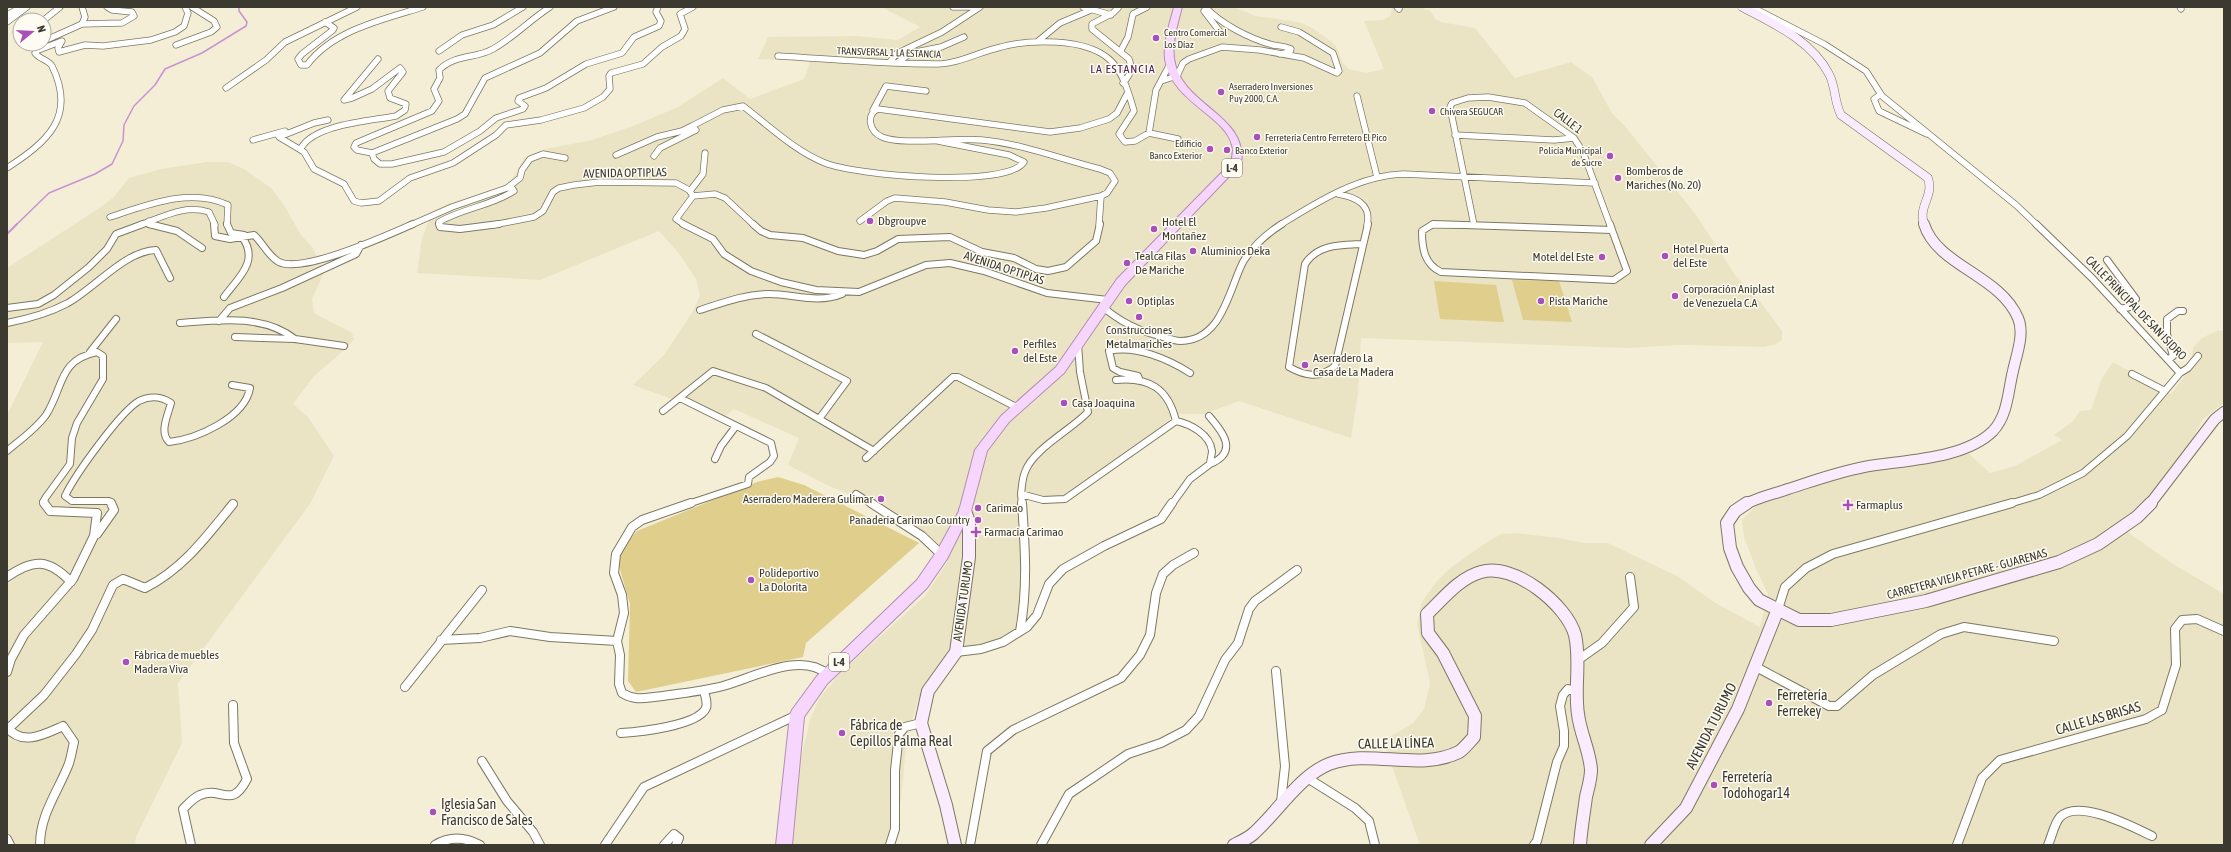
<svg xmlns="http://www.w3.org/2000/svg" width="2231" height="852" viewBox="0 0 2231 852" font-family="'Asap Condensed',sans-serif">
<rect width="100%" height="100%" fill="#f4eed6"/>
<!-- built -->
<path fill="#ebe4c4" d="M 881,7 L 1233,7 L 1256,16 L 1298,22 L 1311,27 L 1332,42 L 1337,48 L 1342,62 L 1349,69 L 1366,73 L 1384,69 L 1364,21 L 1383,20 L 1390,16 L 1392,7 L 1423,7 L 1425,10 L 1430,10 L 1435,19 L 1441,22 L 1475,28 L 1515,78 L 1571,62 L 1592,77 L 1612,113 L 1625,126 L 1697,216 L 1735,275 L 1759,300 L 1782,331 L 1782,340 L 1774,345 L 1764,347 L 1682,345 L 1627,348 L 1361,338 L 1358,393 L 1351,438 L 1239,401 L 1204,414 L 1172,414 L 1169,420 L 1140,444 L 1071,492 L 1053,499 L 1018,494 L 1018,520 L 1029,578 L 1029,591 L 1026,612 L 1021,624 L 1002,638 L 969,650 L 958,648 L 930,679 L 918,700 L 907,737 L 899,819 L 890,845 L 792,845 L 802,754 L 810,720 L 819,699 L 841,672 L 925,596 L 948,561 L 937,555 L 892,512 L 831,487 L 788,465 L 799,438 L 734,409 L 723,418 L 633,385 L 664,355 L 693,311 L 700,295 L 696,279 L 681,256 L 659,231 L 540,280 L 417,273 L 422,238 L 432,212 L 449,203 L 496,189 L 510,183 L 524,158 L 546,149 L 592,140 L 633,126 L 678,107 L 723,78 L 750,99 L 804,79 L 810,61 L 758,59 L 768,37 L 857,36 L 898,40 L 920,27 Z
M 207,162 L 228,162 L 244,169 L 271,188 L 284,205 L 301,235 L 313,248 L 321,265 L 323,275 L 312,299 L 314,313 L 352,333 L 354,339 L 347,348 L 314,376 L 293,404 L 308,417 L 334,456 L 310,504 L 178,683 L 182,743 L 136,837 L 135,845 L 7,845 L 7,415 L 43,342 L 7,343 L 7,268 L 101,207 L 114,197 L 129,178 L 161,169 Z
M 2224,330 L 2224,403 L 2203,419 L 2187,449 L 2160,489 L 2119,526 L 2173,564 L 2224,594 L 2224,845 L 1420,845 L 1383,741 L 1413,723 L 1424,709 L 1430,683 L 1417,624 L 1422,602 L 1436,582 L 1449,569 L 1484,544 L 1501,534 L 1516,533 L 1559,538 L 1584,543 L 1608,543 L 1679,577 L 1714,602 L 1760,627 L 1768,594 L 1756,569 L 1744,537 L 1742,520 L 1757,505 L 1836,479 L 1966,451 L 1990,473 L 2015,466 L 2062,440 L 2054,435 L 2073,421 L 2080,411 L 2091,410 L 2102,378 L 2113,362 L 2171,394 L 2190,369 L 2193,347 L 2202,338 L 2216,331 Z"/>
<!-- green -->
<path fill="#dfce8c" d="M 1512,280 L 1559,281 L 1572,322 L 1523,320 Z
M 1434,281 L 1496,285 L 1504,322 L 1440,319 Z
M 778,477 L 804,485 L 919,543 L 806,643 L 803,657 L 636,692 L 628,681 L 630,604 L 616,556 L 637,531 L 757,482 Z"/>
<g fill="none" stroke-linecap="round" stroke-linejoin="round">
<!-- stream-far1 -->
<path stroke="#c893d2" stroke-width="1.5" d="M 16,225 L 49,193 L 95,174 L 112,164 L 123,141 L 124,125 L 134,106 L 155,85 L 165,69 L 202,53 L 246,26 L 247,22 L 239,11 L 239,7"/>
<!-- stream -->
<path stroke="#c893d2" stroke-width="2" d="M 7,234 L 17,224"/>
<!-- street-far2 casing -->
<g stroke="#7e7863" stroke-width="7">
<path id="street-far2" d="M 550,7 C 530,20 514,37 493,49 C 475,59 455,54 439,70 L 440,78 L 434,89 L 439,101 L 432,111 L 356,143 L 354,147 L 357,150 L 372,153 L 457,119 L 465,114 L 485,78 L 540,53 L 577,21 L 614,7
M 953,7 L 971,7
M 1083,7 L 1111,15
M 1205,7 C 1221,24 1250,39 1273,45 C 1279,46 1285,46 1291,49 L 1290,52 L 1280,54
M 1397,7 L 1399,9
M 1752,7 L 1824,44 L 1866,71 L 1882,96 L 2016,205 L 2037,225
M 2180,7 L 2181,9
M 1118,8 L 1113,13 L 1092,24 L 1092,29 L 1129,59 C 1133,70 1130,75 1123,83
M 1204,11 L 1221,33
M 7,15 L 20,8
M 44,20 L 60,7
M 7,22 L 27,7
M 325,22 L 334,28 L 333,30 L 302,54 L 298,59 L 301,65 L 307,65 C 333,30 384,19 423,7
M 82,24 L 122,23 L 134,16 L 132,12 L 112,10 L 107,7
M 44,41 L 82,24 L 85,17 L 82,7
M 1037,42 L 1060,23 L 1091,10
M 176,45 L 211,32 L 217,27 L 214,21 L 192,7
M 36,51 L 62,41 L 58,48 L 59,52 L 85,45 L 103,46 L 151,40 L 175,32 L 184,26 L 188,13 L 185,7
M 439,51 L 462,35 L 493,25 L 523,7
M 1120,52 L 1128,37 L 1133,14 L 1147,7
M 778,56 C 830,59 884,64 936,64 C 958,64 979,52 1001,47 C 1030,39 1085,38 1109,59 C 1123,71 1129,94 1134,111 L 1119,134 L 1125,142 L 1135,141 L 1149,133 L 1156,90 L 1170,64
M 890,62 L 896,54 L 942,32 L 980,7
M 898,62 L 911,53 L 941,47 L 964,37
M 1161,81 L 1177,76 L 1183,63 L 1189,59 L 1222,47 L 1260,50 L 1304,58 L 1337,73 L 1339,71 L 1333,53 L 1299,32 L 1281,27
M 226,88 L 266,60 L 285,42 L 357,7
M 1881,94 L 1874,99 L 1879,111 L 1927,134
M 1357,96 L 1377,177
M 873,110 L 886,86 L 926,91
M 328,120 L 314,123 L 279,137 L 304,152 L 314,169 L 344,184 L 354,201 L 361,203 L 379,201 L 410,178 L 453,163 L 496,135 L 506,125 L 541,120 L 584,108 L 603,97 L 610,89 L 609,76 L 611,73 L 643,64 L 662,47 L 681,36 L 685,29 L 680,14 L 693,7
M 1149,133 L 1178,139
M 1455,135 L 1554,140 L 1574,138
M 253,140 L 285,131
M 301,148 C 315,124 370,121 396,116 L 405,110 L 406,104 L 390,98 L 388,91 L 403,72 L 400,68 L 372,89 L 352,98 L 344,100 L 378,59
M 372,153 L 374,159 L 380,164 L 392,164 L 444,152 L 480,131 L 496,118 L 523,109 L 525,106 L 518,101 L 519,98 L 546,88 L 586,64 L 622,53 L 634,37 L 659,26 L 661,21 L 656,12 L 658,7
M 616,155 L 657,137 L 682,131 L 692,126
M 654,156 L 660,148 L 696,130 L 692,126 L 723,110 L 743,106 C 769,126 795,151 825,163 C 854,175 1006,189 1024,162 L 1009,155 L 938,141
M 7,168 C 47,142 77,117 52,66 C 49,60 39,59 35,53 L 41,44
M 507,188 L 520,178 L 522,170 L 530,159 L 543,154 L 565,158
M 690,191 L 703,174 L 705,153
M 1338,194 C 1355,197 1372,204 1367,225
M 693,196 L 715,194 L 725,198 L 754,225
M 110,217 C 147,205 191,187 228,205 L 227,225
M 149,221 L 149,224 L 152,225
M 860,221 L 887,201 L 895,198 L 945,202 L 988,210 L 1016,212 L 1046,208 L 1101,196 L 1107,193 L 1115,181 L 1110,173 L 1100,169 C 1060,159 1023,144 982,140 C 955,137 903,146 882,137 C 870,132 865,115 878,109 L 1050,132 L 1080,128 L 1109,119 L 1117,113 L 1127,94
M 140,225 C 163,217 185,204 209,212 L 215,225
M 411,225 L 452,207 L 507,188 L 512,188 L 514,191 C 491,206 463,208 439,222 L 440,225
M 493,225 L 534,217 L 543,211 L 553,192 L 559,188 L 574,185 L 599,182 L 676,183 L 689,190 L 693,196 L 676,219 L 685,225
M 1099,225 L 1101,196
M 1280,225 C 1317,202 1360,175 1404,174 L 1595,183
M 1432,225 L 1459,225
M 1474,225 L 1450,107 L 1452,103 L 1468,98 L 1488,97 L 1525,103 L 1574,138 L 1583,152 L 1610,225"/>
</g>
<!-- street-far1 casing -->
<g stroke="#7e7863" stroke-width="8">
<path id="street-far1" d="M 149,224 L 177,231 L 202,248
M 214,224 L 215,236 L 230,239 L 254,235 C 263,243 268,256 279,262 C 303,274 388,235 413,224
M 227,224 L 231,233 L 244,235
M 439,224 L 440,227 L 460,229 L 499,224
M 683,224 L 713,239 L 724,254 L 751,271 L 781,282 L 816,290 L 859,292 L 926,265 L 950,263 L 984,271 L 1047,293 L 1108,300
M 753,224 L 761,231 L 770,235 L 803,238 L 838,251 L 864,255 L 877,251 L 898,239 L 950,237 L 982,252 L 1014,258 L 1036,269 L 1048,271 L 1066,267 L 1096,241 L 1100,224
M 1433,224 L 1612,230 L 1627,271 L 1614,280 L 1441,272 C 1424,264 1422,248 1422,231 Z
M 1610,224 L 1612,230
M 1362,244 C 1340,245 1318,244 1305,264 L 1289,367 C 1305,376 1320,379 1335,366 L 1368,224
M 2107,260 L 2136,299 L 2130,307 L 2120,309
M 224,297 C 238,278 260,261 242,237
M 1103,307 C 1119,321 1139,331 1160,336 C 1166,338 1174,341 1181,341 C 1222,340 1228,292 1243,262 C 1253,246 1266,234 1282,224
M 7,308 L 38,304 L 54,295 L 89,267 L 107,249 L 116,234 L 143,224
M 700,310 C 722,303 745,294 769,294 C 794,294 817,304 842,294
M 219,321 L 230,308 L 282,288 L 356,254 L 361,245
M 7,323 C 28,319 49,313 68,303 C 96,287 125,251 156,250 L 170,278
M 180,323 C 218,320 263,314 295,339
M 756,334 L 847,381 L 819,419
M 235,337 L 295,339 L 344,346
M 1078,344 L 1080,372 L 1088,412 C 1071,430 1033,449 1025,472 C 1022,479 1022,487 1021,494 L 1043,500 L 1065,499 L 1176,421 C 1190,424 1210,434 1212,451 C 1212,455 1210,460 1210,464 L 1190,479 L 1172,504
M 90,352 L 116,319
M 2169,359 L 2173,356 L 2167,334 L 2167,319 L 2178,311 L 2183,311
M 2180,373 L 2188,368 L 2198,356
M 2132,374 L 2165,391
M 1116,380 C 1149,377 1168,388 1176,421
M 1140,381 L 1138,376 L 1120,372 L 1113,368 L 1109,351 C 1136,345 1168,359 1190,373
M 680,398 L 771,443 L 774,456 L 770,462 L 749,477 L 748,484 L 688,504
M 663,411 L 713,371 L 766,388 L 874,451
M 1209,416 C 1223,432 1239,452 1210,464
M 7,451 C 20,440 36,429 46,415 C 64,387 58,360 97,352 L 103,356 L 103,379 L 77,423 L 72,438 L 70,464 L 46,497 L 43,502 L 45,504
M 866,458 L 953,377 L 958,377 L 1018,408
M 715,459 L 721,446 L 736,426
M 856,494 L 872,504
M 1021,494 L 1022,504
M 112,504 L 109,501 L 72,501 L 65,496 C 75,475 120,412 139,401 C 149,396 161,396 171,403 C 168,415 159,432 169,442 C 196,439 245,418 250,388 L 232,385
M 2009,504 L 2039,495 L 2083,473 L 2127,436 L 2180,373 L 2092,278 L 2036,224"/>
</g>
<!-- street casing -->
<g stroke="#7e7863" stroke-width="10">
<path id="street" d="M 691,503 L 642,520 L 632,527 L 616,554 L 614,573 L 622,595 L 624,613 L 617,641 L 620,655 L 619,684 L 622,693 C 637,702 647,697 663,696 C 683,693 704,691 723,686 C 752,678 801,651 827,674
M 871,503 L 922,536 L 942,555
M 97,534 L 114,510 L 111,503
M 7,577 C 34,558 49,559 71,582
M 1778,609 L 1785,587 L 1806,568 L 1833,554 L 2012,503
M 1020,631 C 1028,588 1025,547 1022,503
M 441,640 L 480,638 L 510,631 L 550,637 L 617,641
M 956,652 L 981,649 L 1003,642 L 1027,627 L 1037,615 L 1049,584 L 1063,569 L 1104,546 L 1161,519 L 1172,503
M 1578,660 L 1602,643 L 1634,607 L 1630,577
M 1756,667 L 1829,706 L 1837,706 L 1873,675 L 1941,634 L 1964,627 L 2054,641
M 1276,671 L 1285,766 L 1281,802
M 7,672 L 11,659 L 24,635 L 73,579 L 94,536 L 97,513 L 50,511 L 44,503
M 405,687 L 482,590
M 7,727 C 22,747 45,734 63,726 L 74,742 C 72,750 71,759 68,766 C 57,793 40,815 40,845
M 8,729 L 44,695 L 76,654 L 92,630 L 113,585 L 123,579 L 145,588 C 183,569 207,536 233,504
M 621,733 C 638,732 698,726 706,708 C 708,703 705,696 704,690
M 482,761 L 507,801 L 533,832 L 540,845
M 1309,779 L 1355,808 L 1369,821 L 1375,845
M 7,839 L 10,845
M 191,845 L 183,809 C 188,804 193,798 200,795 C 223,786 231,810 247,779 L 234,743 L 233,705
M 435,845 C 450,836 465,837 480,845
M 605,845 L 644,787 L 797,715
M 664,845 L 674,834 L 679,838 L 676,845
M 890,845 L 895,829 L 895,770 L 899,734 L 905,727 L 921,723
M 970,845 L 987,751 L 1013,730 L 1121,678 L 1140,655 L 1150,635 L 1156,593 L 1163,574 L 1173,565 L 1194,553
M 1041,845 L 1069,794 L 1128,754 L 1161,743 L 1186,730 L 1199,716 L 1225,660 L 1238,643 L 1249,609 L 1255,601 L 1297,570
M 1534,845 L 1537,841 L 1557,762 L 1564,746 L 1564,731 L 1560,706 L 1563,695 L 1568,689 L 1578,692
M 1957,845 L 1982,778 L 2000,760 L 2146,719 L 2162,710 L 2176,665 L 2175,629 L 2182,620 L 2197,619 L 2224,631
M 2048,845 C 2052,836 2054,824 2060,817 C 2078,798 2133,827 2152,836"/>
</g>
<!-- secondary-far2 casing -->
<g stroke="#7e7863" stroke-width="9">
<path id="secondary-far2" d="M 1742,7 C 1774,24 1811,40 1829,74 C 1836,87 1834,102 1841,115 L 1928,178 C 1934,198 1918,204 1924,225"/>
</g>
<!-- secondary-far1 casing -->
<g stroke="#7e7863" stroke-width="12">
<path id="secondary-far1" d="M 1746,504 C 1759,497 1774,494 1788,489 C 1813,481 1838,472 1864,467 C 1902,460 1964,460 1993,431 C 2008,415 2008,391 2013,371 C 2016,356 2025,334 2018,318 C 2000,275 1937,266 1924,224
M 2150,504 L 2215,419 L 2224,412"/>
</g>
<!-- secondary casing -->
<g stroke="#7e7863" stroke-width="14">
<path id="secondary" d="M 1747,503 L 1735,511 L 1727,523 L 1730,548 L 1737,567 L 1749,588 L 1759,600 L 1799,620 L 1831,620 L 1926,601 L 2059,562 L 2098,544 L 2137,517 L 2151,503
M 955,845 L 946,805 L 921,723 L 928,691 L 956,652 L 969,557 L 969,522 L 965,511
M 1234,845 C 1240,842 1247,839 1253,834 C 1276,814 1299,776 1329,764 C 1370,748 1418,772 1459,752 C 1465,748 1469,742 1474,737 L 1475,716 L 1443,653 L 1428,633 L 1427,614 C 1443,599 1459,578 1481,572 C 1514,562 1567,605 1575,635 C 1581,661 1574,688 1578,714 C 1580,733 1590,751 1591,770 C 1591,779 1588,788 1586,797 C 1584,813 1581,829 1580,845
M 1651,845 L 1686,808 L 1738,709 L 1778,609"/>
</g>
<!-- primary casing -->
<g stroke="#b18eb3" stroke-width="2">
<path id="primary" d="M 1174,7 L 1182,7 C 1178,23 1172,41 1174,58 C 1180,106 1249,114 1241,164 L 1125,285 L 1064,373 L 1009,422 L 987,451 L 971,511 L 947,559 L 927,588 L 827,684 L 804,717 L 792,845 L 776,845 L 790,715 L 792,710 L 817,676 L 917,580 L 937,551 L 959,511 L 975,450 L 1001,416 L 1056,367 L 1117,279 L 1231,163 C 1232,157 1234,151 1232,145 C 1225,115 1171,102 1165,59 C 1163,42 1170,23 1174,7 Z"/>
</g>
<!-- street-far2 -->
<use href="#street-far2" stroke="#fff" stroke-width="5.5"/>
<!-- street-far1 -->
<use href="#street-far1" stroke="#fff" stroke-width="6"/>
<!-- street -->
<use href="#street" stroke="#fff" stroke-width="8"/>
<!-- secondary-far2 -->
<use href="#secondary-far2" stroke="#faebfe" stroke-width="8"/>
<!-- secondary-far1 -->
<use href="#secondary-far1" stroke="#faebfe" stroke-width="10"/>
<!-- secondary -->
<use href="#secondary" stroke="#faebfe" stroke-width="12"/>
<!-- primary -->
<use href="#primary" fill="#f6d6fc" fill-rule="evenodd"/>
</g>
<!-- markers -->
<g fill="#a94fba" stroke="#fefbf2" stroke-width="1.5">
<circle cx="1156" cy="38" r="4"/>
<circle cx="1221" cy="92" r="4"/>
<circle cx="1432" cy="111" r="4"/>
<circle cx="1257" cy="137" r="4"/>
<circle cx="1210" cy="149" r="4"/>
<circle cx="1227" cy="150" r="4"/>
<circle cx="1610" cy="156" r="4"/>
<circle cx="1618" cy="178" r="4"/>
<circle cx="870" cy="221" r="4"/>
<circle cx="1154" cy="229" r="4"/>
<circle cx="1193" cy="251" r="4"/>
<circle cx="1665" cy="256" r="4"/>
<circle cx="1602" cy="257" r="4"/>
<circle cx="1127" cy="263" r="4"/>
<circle cx="1675" cy="296" r="4"/>
<circle cx="1129" cy="301" r="4"/>
<circle cx="1541" cy="301" r="4"/>
<circle cx="1139" cy="317" r="4"/>
<circle cx="1015" cy="351" r="4"/>
<circle cx="1305" cy="365" r="4"/>
<circle cx="1064" cy="403" r="4"/>
<circle cx="881" cy="499" r="4"/>
<path d="M1846 499h4v4h4v4h-4v4h-4v-4h-4v-4h4z"/>
<circle cx="978" cy="508" r="4"/>
<circle cx="978" cy="520" r="4"/>
<path d="M974 526h4v4h4v4h-4v4h-4v-4h-4v-4h4z"/>
<circle cx="751" cy="580" r="4"/>
<circle cx="126" cy="662" r="4"/>
<circle cx="1769" cy="703" r="4"/>
<circle cx="842" cy="733" r="4"/>
<circle cx="1714" cy="785" r="4"/>
<circle cx="433" cy="812" r="4"/>
</g>
<g text-anchor="middle" stroke-width="3" stroke-linejoin="round" paint-order="stroke">
<!-- far-poi labels -->
<g font-size="10" fill="#3c3930" stroke="#fefbf2" text-anchor="start">
<text x="1164" y="36">Centro Comercial<tspan x="1164" dy="12">Los Díaz</tspan></text>
<text x="1229" y="90">Aserradero Inversiones<tspan x="1229" dy="12">Puy 2000, C.A.</tspan></text>
<text x="1440" y="115">Chivera SEGUCAR</text>
<text x="1265" y="141">Ferretería Centro Ferretero El Pico</text>
<text x="1202" y="147" text-anchor="end">Edificio<tspan x="1202" dy="12">Banco Exterior</tspan></text>
<text x="1235" y="154">Banco Exterior</text>
<text x="1602" y="154" text-anchor="end">Policía Municipal<tspan x="1602" dy="12">de Sucre</tspan></text>
</g>
<!-- far-street labels -->
<g font-size="10" fill="#3c3930" stroke="#fefbf2">
<text transform="translate(889 52) rotate(2)" y="4">TRANSVERSAL 1 LA ESTANCIA</text>
</g>
<!-- shield labels -->
<g fill="#fefbf2" stroke="#76736a" stroke-width="1">
<rect x="1222" y="159" width="20" height="18" rx="3"/>
<rect x="829" y="653" width="20" height="18" rx="3"/>
</g>
<g font-size="11" font-weight="bold" fill="#3c3930">
<text x="1232" y="172">L-4</text>
<text x="839" y="666">L-4</text>
</g>
<!-- far-quarter labels -->
<g font-size="12" letter-spacing="1" fill="#4d2155" stroke="#fefbf2">
<text x="1123" y="73">LA ESTANCIA</text>
</g>
<!-- street labels -->
<g font-size="12" fill="#3c3930" stroke="#fefbf2">
<text transform="translate(1568 121) rotate(37)" y="4">CALLE 1</text>
<text transform="translate(625 173) rotate(-1)" y="4">AVENIDA OPTIPLAS</text>
<text transform="translate(1004 268) rotate(18)" y="4">AVENIDA OPTIPLAS</text>
<text transform="translate(2136 308) rotate(46)" y="4">CALLE PRINCIPAL DE SAN ISIDRO</text>
<text transform="translate(1967 574) rotate(-15)" y="4">CARRETERA VIEJA PETARE - GUARENAS</text>
<text transform="translate(963 601) rotate(-82)" y="4">AVENIDA TURUMO</text>
</g>
<!-- poi labels -->
<g font-size="12" fill="#3c3930" stroke="#fefbf2" text-anchor="start">
<text x="1626" y="175">Bomberos de<tspan x="1626" dy="14">Mariches (No. 20)</tspan></text>
<text x="878" y="225">Dbgroupve</text>
<text x="1162" y="226">Hotel El<tspan x="1162" dy="14">Montañez</tspan></text>
<text x="1673" y="253">Hotel Puerta<tspan x="1673" dy="14">del Este</tspan></text>
<text x="1201" y="255">Aluminios Deka</text>
<text x="1135" y="260">Tealca Filas<tspan x="1135" dy="14">De Mariche</tspan></text>
<text x="1594" y="261" text-anchor="end">Motel del Este</text>
<text x="1683" y="293">Corporación Aniplast<tspan x="1683" dy="14">de Venezuela C.A</tspan></text>
<text x="1137" y="305">Optiplas</text>
<text x="1549" y="305">Pista Mariche</text>
<text x="1139" y="334" text-anchor="middle">Construcciones<tspan x="1139" dy="14">Metalmariches</tspan></text>
<text x="1023" y="348">Perfiles<tspan x="1023" dy="14">del Este</tspan></text>
<text x="1313" y="362">Aserradero La<tspan x="1313" dy="14">Casa de La Madera</tspan></text>
<text x="1072" y="407">Casa Joaquina</text>
<text x="873" y="503" text-anchor="end">Aserradero Maderera Gulimar</text>
<text x="1856" y="509">Farmaplus</text>
<text x="986" y="512">Carimao</text>
<text x="970" y="524" text-anchor="end">Panaderia Carimao Country</text>
<text x="984" y="536">Farmacia Carimao</text>
<text x="759" y="577">Polideportivo<tspan x="759" dy="14">La Dolorita</tspan></text>
<text x="134" y="659">Fábrica de muebles<tspan x="134" dy="14">Madera Viva</tspan></text>
</g>
<!-- near-poi labels -->
<g font-size="14" fill="#3c3930" stroke="#fefbf2" text-anchor="start">
<text x="1777" y="700">Ferretería<tspan x="1777" dy="16">Ferrekey</tspan></text>
<text x="850" y="730">Fábrica de<tspan x="850" dy="16">Cepillos Palma Real</tspan></text>
<text x="1722" y="782">Ferretería<tspan x="1722" dy="16">Todohogar14</tspan></text>
<text x="441" y="809">Iglesia San<tspan x="441" dy="16">Francisco de Sales</tspan></text>
</g>
<!-- near-street labels -->
<g font-size="14" fill="#3c3930" stroke="#fefbf2">
<text transform="translate(2098 718) rotate(-16)" y="5">CALLE LAS BRISAS</text>
<text transform="translate(1711 726) rotate(-63)" y="5">AVENIDA TURUMO</text>
<text transform="translate(1396 743) rotate(-1)" y="5">CALLE LA LÍNEA</text>
</g>
</g>
<!-- border -->
<rect width="2231" height="852" fill="none" stroke="#3c3930" stroke-width="16"/>
<!-- north arrow -->
<g transform="translate(32 32) rotate(72)"><circle r="19" fill="#fefbf2" stroke="#b0ada4"/>
<path d="M0-3L7 15L0 10L-7 15Z" fill="#a94fba"/>
<text y="-6" font-size="11" font-weight="bold" text-anchor="middle" fill="#3c3930">N</text>
</g>
</svg>
